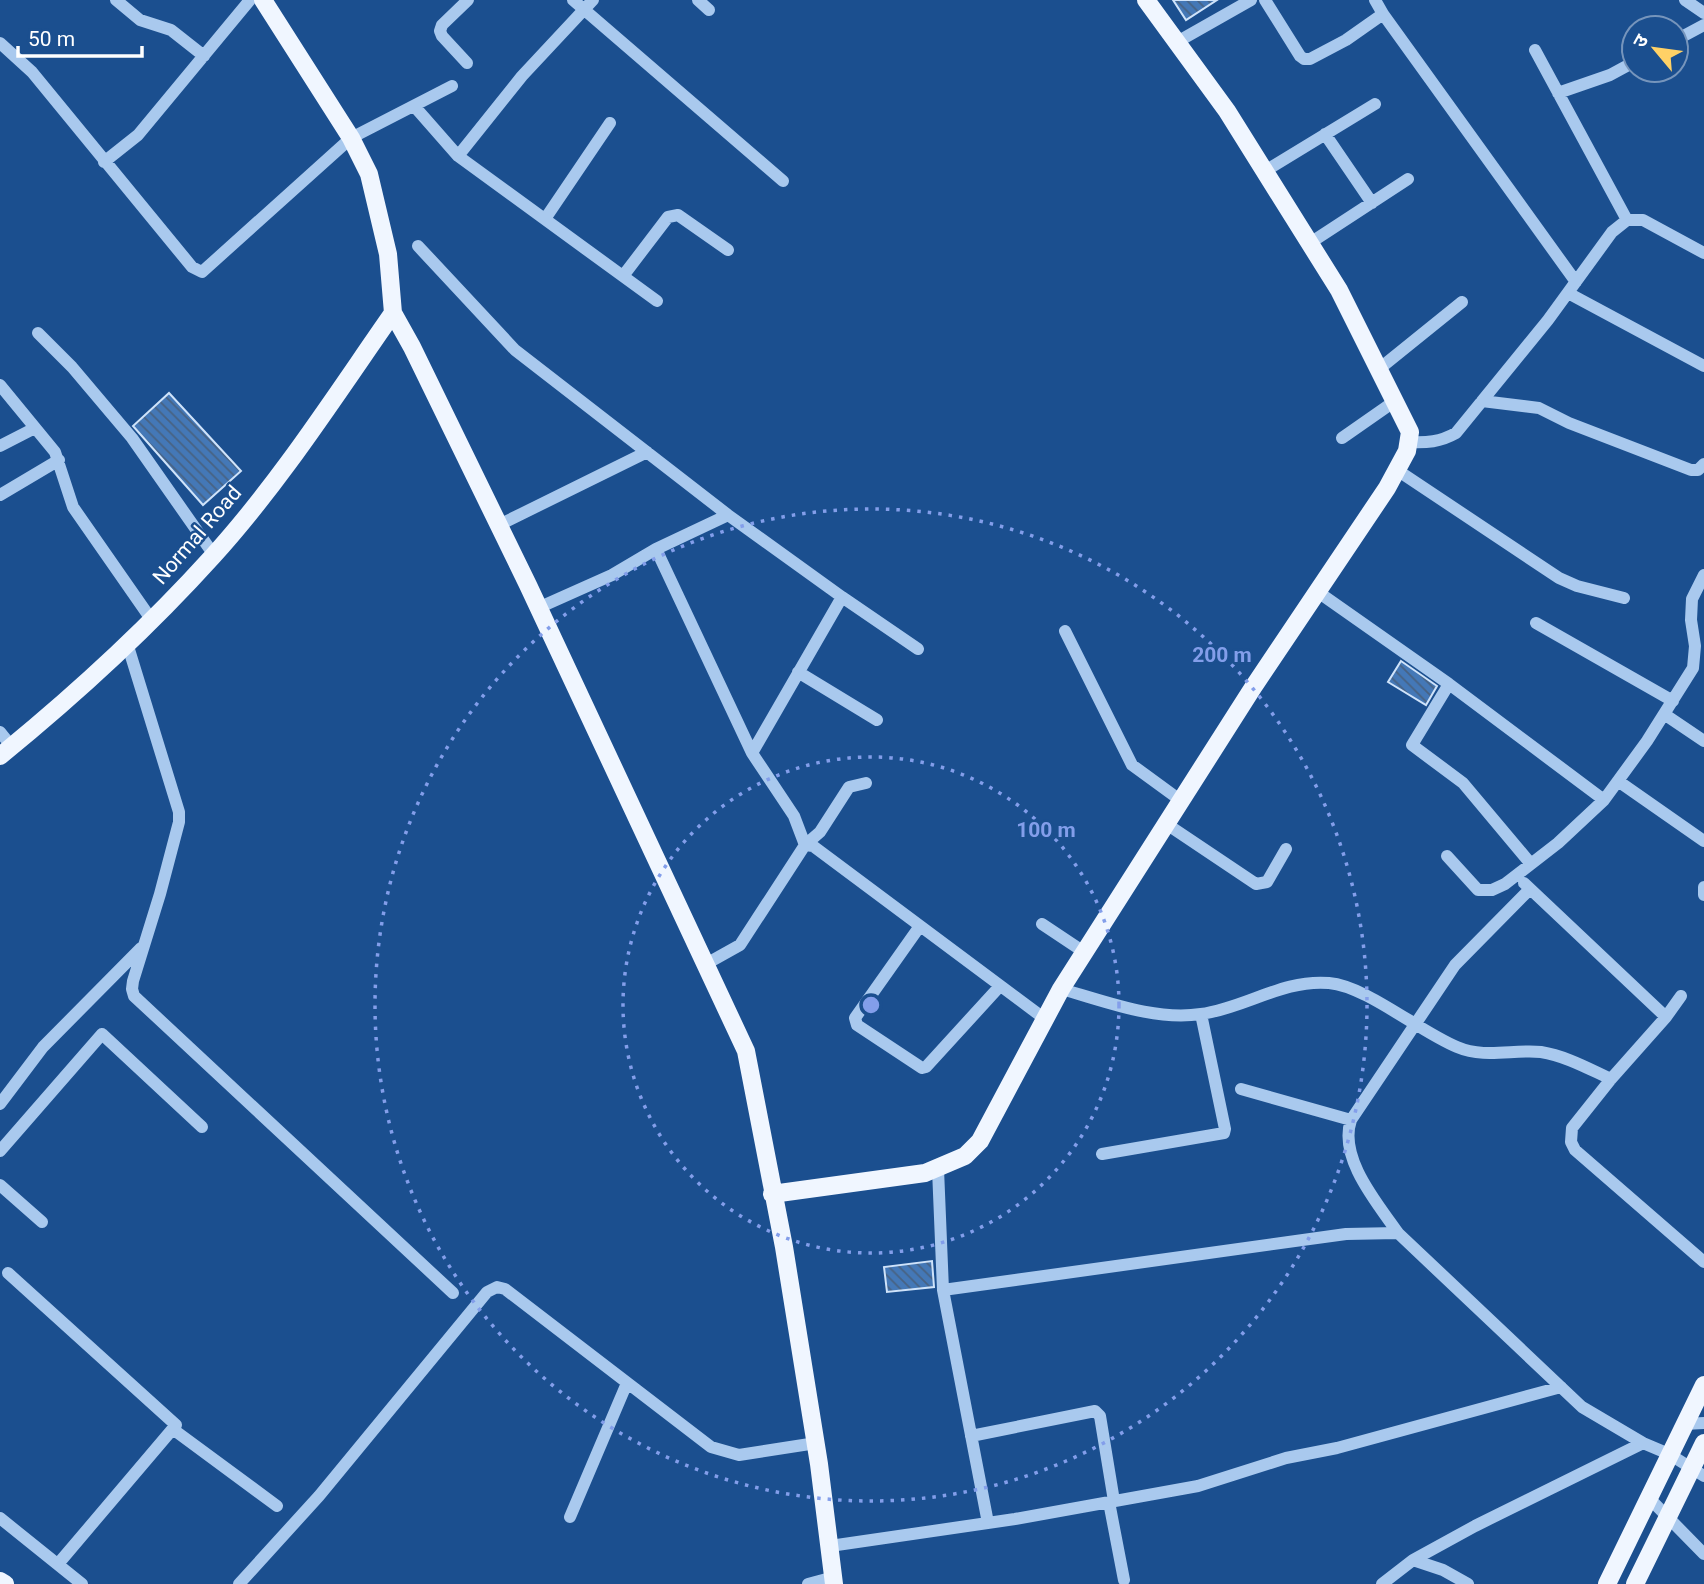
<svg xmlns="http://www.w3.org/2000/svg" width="1704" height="1584" viewBox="0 0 1704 1584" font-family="Roboto,'Noto Sans Devanagari',sans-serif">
<defs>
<pattern id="building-back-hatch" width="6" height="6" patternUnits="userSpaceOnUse" patternTransform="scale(1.75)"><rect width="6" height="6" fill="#4478b7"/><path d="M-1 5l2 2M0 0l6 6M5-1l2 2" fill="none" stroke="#486282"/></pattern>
</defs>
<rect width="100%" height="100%" fill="#1b4f8f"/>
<!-- building -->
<path fill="url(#building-back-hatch)" stroke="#cfe3fa" stroke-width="2" d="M 1173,0 L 1217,0 L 1186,20 Z
M 169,393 L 241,471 L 203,505 L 133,426 Z
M 1401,661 L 1437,686 L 1426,705 L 1388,682 Z
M 932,1261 L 934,1287 L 887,1292 L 884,1267 Z"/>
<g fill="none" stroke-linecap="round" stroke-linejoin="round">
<!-- minor -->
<path stroke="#a9c9ee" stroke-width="12" d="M 116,0 L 140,20 L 171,30 L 204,56
M 573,0 L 783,181
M 698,0 L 709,10
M 1265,0 L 1300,56 L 1304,59 L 1310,59 L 1346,40 L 1383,14 L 1576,282
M 1375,0 L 1383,14
M 1685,0 L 1704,13
M 1676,40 L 1704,25
M 1177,42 L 1251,0
M 0,43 L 32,72 L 192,267 L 202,272 L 351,138 L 452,86
M 1535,50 L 1627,220
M 467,63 L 442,36 L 440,31 L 442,25 L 468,0
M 1558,93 L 1610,75 L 1634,62
M 415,107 L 458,156 L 657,301
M 1325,134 L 1372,203
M 458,156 L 522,76 L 593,0
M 104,162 L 138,135 L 250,0
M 1265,171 L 1375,104
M 545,219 L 610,123
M 1310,243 L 1408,179
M 418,246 L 515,350 L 728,515 L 842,597 L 752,753 L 794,816 L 805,845 L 740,945 L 706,964
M 623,276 L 668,217 L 678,215 L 728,250
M 1568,293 L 1704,366
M 38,333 L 72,367 L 132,438 L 214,555
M 1379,369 L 1462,302
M 0,385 L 55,452 L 73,507 L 151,619
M 1482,401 L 1539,408 L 1569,423 L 1691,470 L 1698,470 L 1704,464
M 1342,438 L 1395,401
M 1408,442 C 1427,443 1440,442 1456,433 L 1548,320 L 1612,232 L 1627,220 L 1643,220 L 1704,253
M 0,446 L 35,428
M 1397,470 L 1559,578 L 1577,586 L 1624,598
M 0,495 L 59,460
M 499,525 L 647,452
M 656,549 L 752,753
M 1318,592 L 1449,684 L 1604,800
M 842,597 L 918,649
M 538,608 L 612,575 L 656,549 L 728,515
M 1536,623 L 1673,701
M 1065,631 L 1132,765 L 1180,800
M 127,643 L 179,812 L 179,822 L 160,894 L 133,981 L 132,989 L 134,996 L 453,1293
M 798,672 L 877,720
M 1449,684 L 1412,745 L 1463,783 L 1531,864
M 1664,714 L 1704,741
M 0,732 L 12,747
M 1618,781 L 1704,841
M 866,783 L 849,787 L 820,832 L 805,845 L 813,846 L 1045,1019
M 1165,823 L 1256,884 L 1267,882 L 1286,849
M 1447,856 L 1478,890 L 1492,890 L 1505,884 L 1558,843 L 1604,800 L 1647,741 L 1693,668 L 1695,646 L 1691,620 L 1692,599 L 1704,575
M 1524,883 L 1666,1017
M 1704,887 L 1704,895
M 1042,924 L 1084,952
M 920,926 L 855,1018 L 857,1025 L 922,1068 L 926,1067 L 1000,986
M 1061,989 C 1105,1001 1154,1021 1201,1014 C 1245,1008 1283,979 1329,983 C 1366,986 1420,1032 1457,1047 C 1485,1059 1513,1049 1541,1052 C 1566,1056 1589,1069 1611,1079
M 1681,996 L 1666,1017 L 1611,1079 L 1572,1128 L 1571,1142 L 1575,1150 L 1704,1262
M 1241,1089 L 1351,1120
M 0,1104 L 43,1047 L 141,948
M 0,1151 L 102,1034 L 202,1127
M 1102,1154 L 1224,1133 L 1225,1129 L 1201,1014
M 938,1169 L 943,1290 L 988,1523
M 0,1185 L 42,1222
M 1398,1233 C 1378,1204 1338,1158 1351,1120 L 1455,965 L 1530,889
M 8,1273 L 176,1425 L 58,1564
M 943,1290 L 1346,1234 L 1398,1233 L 1582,1407 L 1643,1443 L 1669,1454 L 1704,1476
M 1684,1424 L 1704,1423
M 174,1430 L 277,1506
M 971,1436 L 1095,1411 L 1100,1416 L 1114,1501
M 1649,1498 L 1704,1554
M 1109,1502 L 1124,1580
M 570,1517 L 627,1383
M 0,1518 L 82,1584
M 830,1546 L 1015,1519 L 1198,1486 L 1286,1458 L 1337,1448 L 1561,1387
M 1413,1560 L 1443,1570 L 1468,1584
M 239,1584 L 319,1496 L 487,1292 L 497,1287 L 505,1289 L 711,1447 L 739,1455 L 816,1443
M 808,1584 L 834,1577
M 1382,1584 L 1413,1560 L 1475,1526 L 1643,1443"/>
<!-- major -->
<path stroke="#f0f6ff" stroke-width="18" d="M 263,0 L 351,138 L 369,174 L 388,254 L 393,313 L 412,347 L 528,585 L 746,1051 L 784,1247 L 819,1464 L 834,1584
M 0,756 C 75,695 147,629 213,556 C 280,482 335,396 393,313
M 772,1194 L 925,1173 L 965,1156 L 980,1141 L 1061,989 L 1254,686 L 1387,488 L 1407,451 L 1410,432 L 1339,290 L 1227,111 L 1146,0
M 0,1581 L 5,1584
M 1607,1584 L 1704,1385
M 1635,1584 L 1704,1443"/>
</g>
<!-- distance rings -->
<g fill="none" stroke="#839eea" stroke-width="3.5" stroke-dasharray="3.5 7">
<circle cx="871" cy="1005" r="248"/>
<circle cx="871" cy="1005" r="496"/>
</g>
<g text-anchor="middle" stroke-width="5" stroke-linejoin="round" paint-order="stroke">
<!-- street labels -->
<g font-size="21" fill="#fff" stroke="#1b4f8f">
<text transform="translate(197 535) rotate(-49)" y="7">Normal Road</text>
</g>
</g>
<circle cx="871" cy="1005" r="10" fill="#839eea" stroke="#1b4f8f" stroke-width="3.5"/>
<g font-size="21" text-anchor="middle" font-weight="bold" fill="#839eea" stroke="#1b4f8f" stroke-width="5" stroke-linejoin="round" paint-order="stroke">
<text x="1222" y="662">200 m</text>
<text x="1046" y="837">100 m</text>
</g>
<!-- north arrow -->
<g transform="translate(1655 49) rotate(299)"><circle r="33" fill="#1b4f8f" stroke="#7695bc" stroke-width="2"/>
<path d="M0-5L12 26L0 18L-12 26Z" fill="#ffd166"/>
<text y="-10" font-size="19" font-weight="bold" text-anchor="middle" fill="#ffffff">उ</text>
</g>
<!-- scale -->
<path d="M18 46v10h124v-10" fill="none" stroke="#ffffff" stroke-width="3.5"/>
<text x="28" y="46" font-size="21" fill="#ffffff" stroke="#1b4f8f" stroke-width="5" paint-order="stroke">50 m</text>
</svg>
